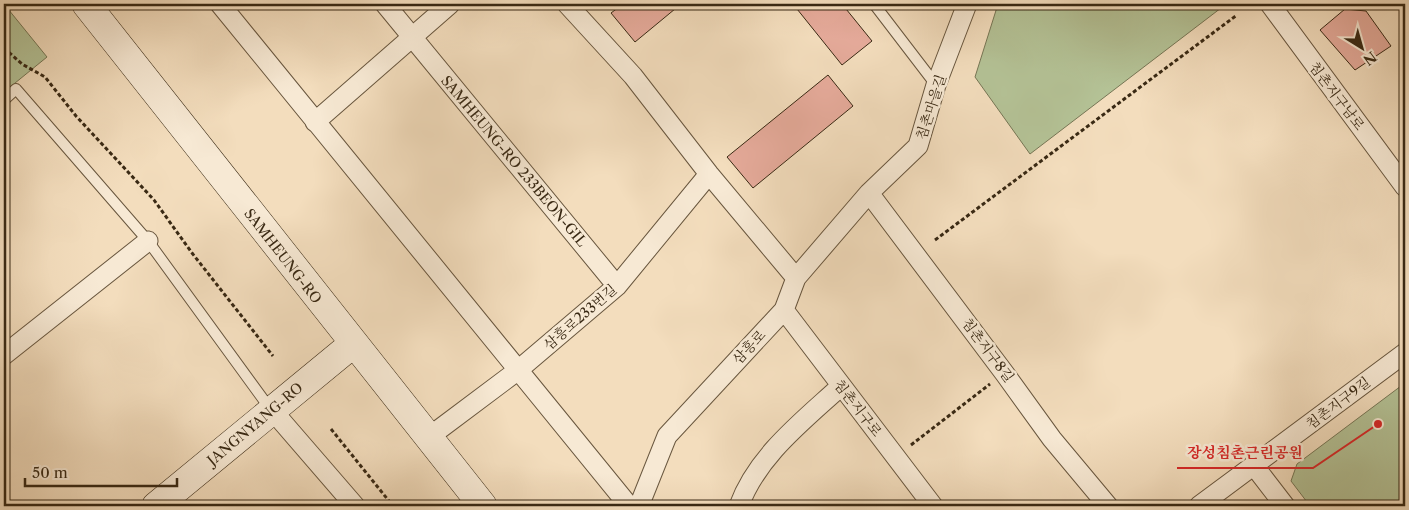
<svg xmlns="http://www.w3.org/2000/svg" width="1409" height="510" viewBox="0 0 1409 510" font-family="'Libre Caslon Text','Noto Serif KR',serif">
<rect width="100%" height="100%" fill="#f3ddbd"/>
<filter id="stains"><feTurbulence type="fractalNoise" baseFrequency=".004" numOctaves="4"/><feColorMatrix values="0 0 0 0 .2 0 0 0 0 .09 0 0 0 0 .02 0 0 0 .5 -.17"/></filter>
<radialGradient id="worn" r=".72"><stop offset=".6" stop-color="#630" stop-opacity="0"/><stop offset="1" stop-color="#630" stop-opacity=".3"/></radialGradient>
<!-- green -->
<path fill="#b4c296" stroke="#767655" d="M 4,4 L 47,57 L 4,92 Z
M 998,4 L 1213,4 L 1221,8 L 1030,154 L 975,77 Z
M 1405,383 L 1405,506 L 1310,506 L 1291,481 L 1297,464 Z"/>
<!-- building -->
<path fill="#e5aa9a" stroke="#392914" d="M 623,4 L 681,4 L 635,42 L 611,13 Z
M 793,4 L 842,4 L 872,41 L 842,65 Z
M 1345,9 L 1366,11 L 1391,46 L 1355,70 L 1320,30 Z
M 828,75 L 853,106 L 753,188 L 727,157 Z"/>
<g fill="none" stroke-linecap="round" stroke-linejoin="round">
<!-- lane casing -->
<g stroke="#68563e" stroke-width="12">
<path id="lane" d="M 874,4 L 936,85
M 4,100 L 16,89 L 148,241 L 271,410"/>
</g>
<!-- street casing -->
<g stroke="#68563e" stroke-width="21">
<path id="street" d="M 220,4 L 629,506
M 385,4 L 617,286
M 567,4 L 633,76 L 709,174 L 796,278
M 1270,4 L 1405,187
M 315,122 L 450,4
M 869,193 L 1005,374 L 1052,439 L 1108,506
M 784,310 L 933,506
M 4,355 L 148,241
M 272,410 L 355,506
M 429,437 L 517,371 L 617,286 L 709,174
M 1255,467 L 1285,506
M 639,506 L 667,436 L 784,310 L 796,278 L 869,193 L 918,146 L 936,85 L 967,4
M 739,506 C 757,456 803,421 841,386
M 1199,506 L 1405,353"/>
</g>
<!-- secondary casing -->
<g stroke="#392914" stroke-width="29">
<path id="secondary" d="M 86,4 L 483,506
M 156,506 L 354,343"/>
</g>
<!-- path -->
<path stroke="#392914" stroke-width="3" stroke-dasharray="4 2.5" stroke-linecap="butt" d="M 4,48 L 22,64 L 45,77 L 76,116 L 154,200 L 192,253 L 273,356
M 935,240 L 1237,15
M 331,429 L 393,506
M 911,445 L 990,384"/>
<!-- lane -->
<use href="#lane" stroke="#f7e9d4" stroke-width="10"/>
<!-- street -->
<use href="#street" stroke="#f7e9d4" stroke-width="19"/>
<!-- secondary -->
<use href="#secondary" stroke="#f7e9d4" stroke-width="28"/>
</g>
<g text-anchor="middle" stroke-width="5" stroke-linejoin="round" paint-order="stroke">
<!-- street labels -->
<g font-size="14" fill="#392914" stroke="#f7e9d4">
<text transform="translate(1337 96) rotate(53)" y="5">침촌지구남로</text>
<text transform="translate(931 107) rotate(-72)" y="5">침촌마을길</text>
<text transform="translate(514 161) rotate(50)" y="5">SAMHEUNG-RO 233BEON-GIL</text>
<text transform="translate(283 256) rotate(52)" y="5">SAMHEUNG-RO</text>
<text transform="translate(580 317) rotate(-41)" y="5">삼흥로233번길</text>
<text transform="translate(749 347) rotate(-47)" y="5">삼흥로</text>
<text transform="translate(988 350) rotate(53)" y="5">침촌지구8길</text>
<text transform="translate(1338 403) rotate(-37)" y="5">침촌지구9길</text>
<text transform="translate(858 408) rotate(52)" y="5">침촌지구로</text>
<text transform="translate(255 424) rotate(-40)" y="5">JANGNYANG-RO</text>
</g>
</g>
<!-- callouts -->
<path fill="none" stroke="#d62828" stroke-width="2" d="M1378 424L1313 468H1177"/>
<circle fill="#d62828" stroke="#f7e9d4" stroke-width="2" cx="1378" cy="424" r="5"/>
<g font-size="15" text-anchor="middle" font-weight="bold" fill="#d62828" stroke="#f7e9d4" stroke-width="5" stroke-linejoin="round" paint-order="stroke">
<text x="1245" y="458">장성침촌근린공원</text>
</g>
<!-- margin -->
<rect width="1409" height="510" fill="none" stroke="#f3ddbd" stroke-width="20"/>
<rect x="5" y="5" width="1399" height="500" fill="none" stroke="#392914" stroke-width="2.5"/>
<rect x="10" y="10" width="1389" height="490" fill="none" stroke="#392914"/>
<!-- north arrow -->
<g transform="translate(1362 48) rotate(143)" stroke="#f7e9d4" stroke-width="4" paint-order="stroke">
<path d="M0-4L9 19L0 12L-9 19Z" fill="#392914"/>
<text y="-8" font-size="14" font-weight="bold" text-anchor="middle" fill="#392914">N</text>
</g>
<!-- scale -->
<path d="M25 478v8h152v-8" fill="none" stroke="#392914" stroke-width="2.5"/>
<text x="32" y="478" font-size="15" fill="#392914" stroke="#f7e9d4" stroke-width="4" paint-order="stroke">50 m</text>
<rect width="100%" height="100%" filter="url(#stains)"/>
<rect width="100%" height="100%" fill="url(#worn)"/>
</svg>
